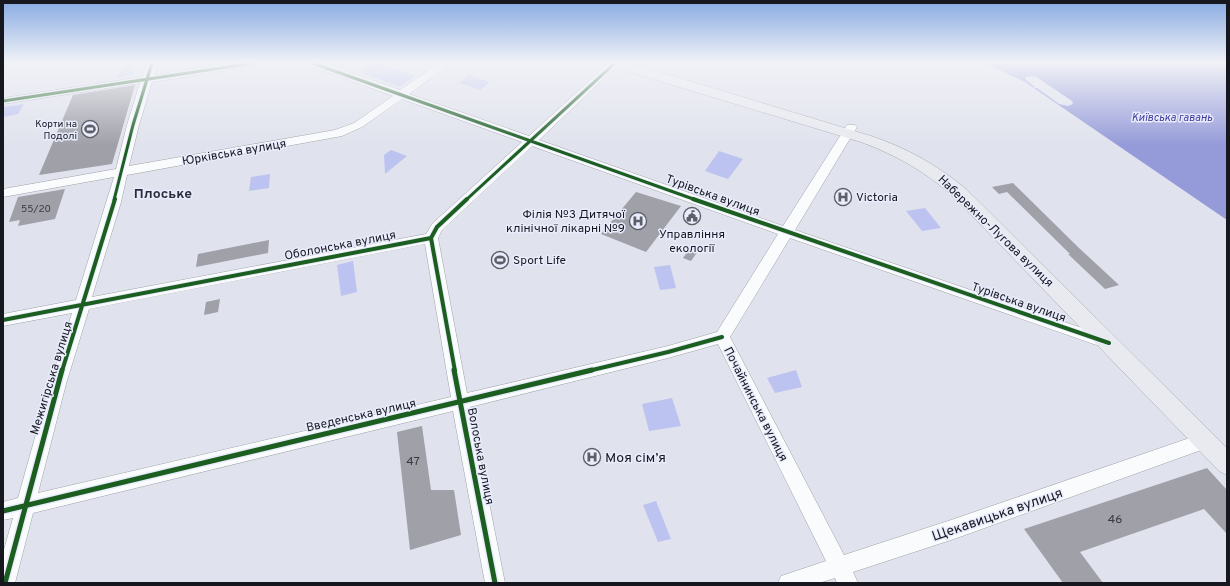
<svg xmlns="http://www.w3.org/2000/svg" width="1230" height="586" viewBox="0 0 1230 586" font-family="Overpass,sans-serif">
<rect width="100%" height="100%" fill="#e0e2ed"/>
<!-- green -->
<path fill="#bdc3f0" d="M 127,63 L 131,63 L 134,74 L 116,78 Z
M 372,63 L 387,63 L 384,66 L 415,76 L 400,87 L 359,72 Z
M 469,75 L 490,82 L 480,90 L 459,83 Z
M 24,104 L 18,114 L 3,117 L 3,107 Z
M 391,150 L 407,156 L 385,174 L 384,155 Z
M 719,151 L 743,159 L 728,179 L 705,171 Z
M 270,174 L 269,188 L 249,191 L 251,177 Z
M 925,208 L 941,228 L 922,231 L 906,211 Z
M 353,261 L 357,292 L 341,296 L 337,265 Z
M 670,265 L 676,288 L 660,290 L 654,267 Z
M 796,370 L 802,387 L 775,393 L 767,378 Z
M 672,398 L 681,426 L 649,431 L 642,404 Z
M 656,501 L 671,539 L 658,542 L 643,505 Z"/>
<!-- water -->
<path fill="#959bd9" d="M 984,63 L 1227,63 L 1227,220 L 1025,82 Z"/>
<!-- pier -->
<path fill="#e0e2ed" d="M 1035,76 L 1072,101 L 1073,104 L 1068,106 L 1059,104 L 1037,88 L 1033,88 L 1035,87 L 1026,80 L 1025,77 Z"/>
<!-- building -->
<path fill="#9fa0a8" d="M 135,85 L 112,164 L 39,175 L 73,95 Z
M 1013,183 L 1079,248 L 1119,285 L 1105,289 L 1068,254 L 1070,254 L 1007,192 L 999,194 L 992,187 Z
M 65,189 L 55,219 L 18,226 L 20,220 L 9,222 L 18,197 Z
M 636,192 L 681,206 L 646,252 L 601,234 Z
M 269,240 L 268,253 L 196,267 L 198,254 Z
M 690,248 L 698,251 L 691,261 L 683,258 Z
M 220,299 L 218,312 L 204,315 L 206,302 Z
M 422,426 L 431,490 L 454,490 L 461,535 L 410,550 L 397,432 Z
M 1207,468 L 1227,490 L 1227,534 L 1204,509 L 1080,552 L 1103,583 L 1063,583 L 1024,529 Z"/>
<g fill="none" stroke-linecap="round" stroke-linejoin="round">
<!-- minor casing -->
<g stroke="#a0a2a9" stroke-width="1">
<path id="minor" d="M 147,63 L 157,63 L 154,75 L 231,63 L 259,63 L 254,66 L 152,82 L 139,125 L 129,166 L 335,130 L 354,123 L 393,96 L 308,65 L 307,63 L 323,63 L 400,90 L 439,63 L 451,63 L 409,94 L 529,136 L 609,63 L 620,63 L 539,140 L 783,226 L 847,125 L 855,125 L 857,127 L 795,230 L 1114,339 L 1116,343 L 1114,347 L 1108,349 L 790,238 L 730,337 L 844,555 L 954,519 L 1204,433 L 1210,435 L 1213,441 L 1210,447 L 1204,449 L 954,539 L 853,572 L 858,583 L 837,583 L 835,578 L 819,583 L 778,583 L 781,576 L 826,561 L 718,344 L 668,358 L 470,407 L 505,583 L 485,583 L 453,411 L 33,513 L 15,583 L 3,583 L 3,553 L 13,518 L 3,520 L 3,502 L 18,498 L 50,384 L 72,313 L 3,326 L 3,314 L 76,300 L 114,177 L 3,197 L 3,189 L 116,169 L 127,125 L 140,83 L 3,104 L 3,98 L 142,77 ZM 402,99 L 522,142 L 432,224 L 426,234 L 92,297 L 121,202 L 127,175 L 342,136 L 362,127 ZM 532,146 L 778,234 L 717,332 L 668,346 L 467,393 L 438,238 L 442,230 ZM 425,244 L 451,397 L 38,493 L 66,384 L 89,309 Z"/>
</g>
<!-- major casing -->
<g stroke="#a6a8b5" stroke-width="1">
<path id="major" d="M 609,63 L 630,63 L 871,136 C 907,148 937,165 966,189 L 1227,448 L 1227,475 L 1219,471 L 954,197 C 926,172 896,155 861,142 L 610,66 Z"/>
</g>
<!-- minor -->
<use href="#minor" fill="#fafbfc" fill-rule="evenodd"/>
<!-- major -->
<use href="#major" fill="#e9eaf0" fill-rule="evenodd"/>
<!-- cycleway-far2 casing -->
<g stroke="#e9ecfc" stroke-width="5">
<path id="cycleway-far2" d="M 312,63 L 696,200
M 3,101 L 254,63
M 114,200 L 133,125 L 152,63
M 466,200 L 615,63"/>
</g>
<!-- cycleway-far1 casing -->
<g stroke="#e9ecfc" stroke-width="6">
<path id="cycleway-far1" d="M 693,199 L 1109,343
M 431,238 L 455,371
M 3,320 L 431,238 L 437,227 L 467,199
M 62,371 L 115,199
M 588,371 L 668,352 L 722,337"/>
</g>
<!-- cycleway casing -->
<g stroke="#e9ecfc" stroke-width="8">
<path id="cycleway" d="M 454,370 L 495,583
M 3,511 L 592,370
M 5,583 L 62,370"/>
</g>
<!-- cycleway-far2 -->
<use href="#cycleway-far2" stroke="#1b5e20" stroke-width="3"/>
<!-- cycleway-far1 -->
<use href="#cycleway-far1" stroke="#1b5e20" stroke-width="4"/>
<!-- cycleway -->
<use href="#cycleway" stroke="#1b5e20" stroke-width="5"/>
</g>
<!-- sky -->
<linearGradient id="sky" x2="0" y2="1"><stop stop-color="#87aae2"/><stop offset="0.43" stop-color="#f1f2f7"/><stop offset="1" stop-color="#f1f2f7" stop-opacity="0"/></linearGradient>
<rect width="1230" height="145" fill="url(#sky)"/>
<!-- icons -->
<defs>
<g id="stadium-ring" transform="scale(0.9)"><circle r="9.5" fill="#e9ecfc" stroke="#5d5f67" stroke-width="1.5"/><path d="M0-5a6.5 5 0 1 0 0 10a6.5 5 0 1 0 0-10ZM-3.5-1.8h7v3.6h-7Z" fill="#5d5f67"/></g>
<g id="hospital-ring" transform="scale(0.9)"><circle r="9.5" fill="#e9ecfc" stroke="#5d5f67" stroke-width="1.5"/><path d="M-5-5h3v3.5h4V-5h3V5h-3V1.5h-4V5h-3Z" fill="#5d5f67"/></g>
<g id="civic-ring" transform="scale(0.9)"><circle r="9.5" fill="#e9ecfc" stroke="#5d5f67" stroke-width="1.5"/><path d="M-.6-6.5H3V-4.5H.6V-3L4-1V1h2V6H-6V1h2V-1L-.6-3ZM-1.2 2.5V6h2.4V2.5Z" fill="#5d5f67"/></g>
</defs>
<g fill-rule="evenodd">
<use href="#stadium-ring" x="90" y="129"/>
<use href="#hospital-ring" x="843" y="197"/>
<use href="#civic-ring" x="692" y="216"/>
<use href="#hospital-ring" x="638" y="221"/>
<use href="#stadium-ring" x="500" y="260"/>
<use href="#hospital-ring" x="592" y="457"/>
</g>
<g text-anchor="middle" stroke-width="3" stroke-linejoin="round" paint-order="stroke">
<!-- far-poi labels -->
<g font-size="10" fill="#17181f" stroke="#e9ecfc" text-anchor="end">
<text x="77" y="127">Корти на<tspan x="77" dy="12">Подолі</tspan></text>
</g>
<!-- number labels -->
<g font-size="10" fill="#393a41">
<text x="36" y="212">55/20</text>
</g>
<!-- far-water labels -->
<g font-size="11" font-style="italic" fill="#3e3b9f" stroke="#e9ecfc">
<text x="1172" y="121">Київська гавань</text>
</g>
<!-- street labels -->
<g font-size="12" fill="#17181f" stroke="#e9ecfc">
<text transform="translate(234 152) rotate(-10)" y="4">Юрківська вулиця</text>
<text transform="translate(713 195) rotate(20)" y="4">Турівська вулиця</text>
<text transform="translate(996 231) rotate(44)" y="4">Набережно-Лугова вулиця</text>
<text transform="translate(340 245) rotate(-11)" y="4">Оболонська вулиця</text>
<text transform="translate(1019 302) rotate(19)" y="4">Турівська вулиця</text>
<text transform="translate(51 378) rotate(-73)" y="4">Межигірська вулиця</text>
<text transform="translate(756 404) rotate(63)" y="4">Почайнинська вулиця</text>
<text transform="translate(361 415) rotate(-13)" y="4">Введенська вулиця</text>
<text transform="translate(481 456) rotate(79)" y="4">Волоська вулиця</text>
</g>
<!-- poi labels -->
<g font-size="12" fill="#17181f" stroke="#e9ecfc" text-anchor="start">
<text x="856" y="201">Victoria</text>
<text x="625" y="218" text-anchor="end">Філія №3 Дитячої<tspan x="625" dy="14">клінічної лікарні №9</tspan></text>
<text x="692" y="238" text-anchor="middle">Управління<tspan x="692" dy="14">екології</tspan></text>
<text x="513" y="264">Sport Life</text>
</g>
<!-- near-number labels -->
<g font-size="12" fill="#393a41">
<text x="413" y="465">47</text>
<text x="1115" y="523">46</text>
</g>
<!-- quarter labels -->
<g font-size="14" font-weight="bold" fill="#2b2d3c" stroke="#e9ecfc">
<text x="163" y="198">Плоське</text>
</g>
<!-- near-poi labels -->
<g font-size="14" fill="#17181f" stroke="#e9ecfc" text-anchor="start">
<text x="605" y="462">Моя сім’я</text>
</g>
<!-- near-street labels -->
<g font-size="14" fill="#17181f" stroke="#e9ecfc">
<text transform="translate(997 514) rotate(-19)" y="5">Щекавицька вулиця</text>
</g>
</g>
<!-- border -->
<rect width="1230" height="586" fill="none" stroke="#17181f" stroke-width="8"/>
</svg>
